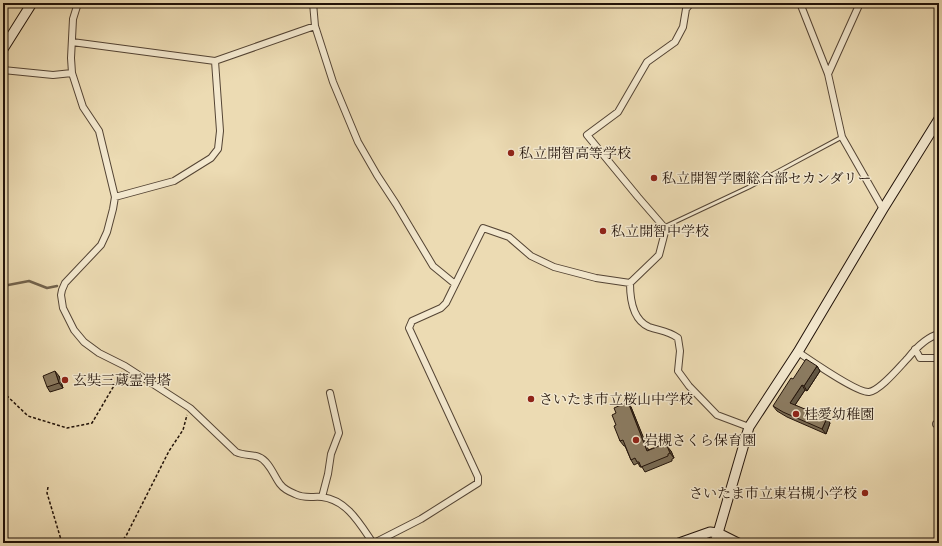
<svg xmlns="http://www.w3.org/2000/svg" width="942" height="546" viewBox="0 0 942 546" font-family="Vollkorn,'Noto Serif JP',serif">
<rect width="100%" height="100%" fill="#ecdbb3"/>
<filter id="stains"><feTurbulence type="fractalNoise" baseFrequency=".005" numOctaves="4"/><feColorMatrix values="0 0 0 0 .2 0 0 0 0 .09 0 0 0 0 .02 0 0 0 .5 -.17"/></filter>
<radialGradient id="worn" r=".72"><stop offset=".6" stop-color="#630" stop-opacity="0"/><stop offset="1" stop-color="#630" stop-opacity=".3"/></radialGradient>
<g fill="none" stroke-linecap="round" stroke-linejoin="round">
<!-- stream -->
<path stroke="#71624c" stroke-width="2.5" d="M 3,286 L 29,281 L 47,288 L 57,286"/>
<!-- lane casing -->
<g stroke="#544434" stroke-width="5">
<path id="lane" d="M 664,227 L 749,187 L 842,137"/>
</g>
<!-- street casing -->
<g stroke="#544434" stroke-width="8">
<path id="street" d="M 78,3 L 73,19 L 71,58 L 72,73 L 83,107 L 99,131 L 115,197 L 113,209 L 107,232 L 101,245 L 65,283 L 62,290 L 61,295 L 63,308 L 74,330 L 84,342 L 99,353 L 125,366 L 190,408 L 236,452 C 244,456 252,454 259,457 C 269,461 274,476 280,484 C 283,488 290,492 295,494 C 305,499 313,496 322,497 C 347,500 360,524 373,543
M 313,3 L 315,26 L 333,82 L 358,142 L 377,175 L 396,204 L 433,266 L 455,284
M 691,3 L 686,9 L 683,27 L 675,42 L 647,62 L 618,112 L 587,135 L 638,197 L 664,227 L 665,232 L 659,255 L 630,283 C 630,298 633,320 649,327 C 660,331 667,330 678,338 L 680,351 L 678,371 L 689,386 L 717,415 L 749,427
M 800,3 L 828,74 L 842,137 L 883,209
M 72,42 L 215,61 L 315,26
M 3,70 L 53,75 L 72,73
M 828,74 L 860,3
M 115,197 L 174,181 L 211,158 L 218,149 L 220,131 L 215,61
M 915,349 L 920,358 L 939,358
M 798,352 C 810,360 857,393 869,392 C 881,390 900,366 908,358 C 916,348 927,337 939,334
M 936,424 L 939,424
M 322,497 L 328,474 L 331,454 L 339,433 L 330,393
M 374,543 L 421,519 L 478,483 L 478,477 L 409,328 L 412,321 L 441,308 L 446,303 L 483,228 L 509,237 L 531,256 L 554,267 L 596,278 L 630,283
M 712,543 L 718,533"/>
</g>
<!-- secondary casing -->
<g stroke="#211209" stroke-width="11">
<path id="secondary" d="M 3,49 L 32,3
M 718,533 L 749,427 L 798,352 L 883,209 L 939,119
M 679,543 L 710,532 L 718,533 L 738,543"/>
</g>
<!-- path -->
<path stroke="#211209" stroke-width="1.5" stroke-dasharray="3 2" stroke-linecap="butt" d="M 3,392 L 28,416 L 67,428 L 92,423 L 122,372
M 48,487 L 47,493 L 62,543
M 120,543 L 126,536 L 169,451 L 183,430 L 187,415"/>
<!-- lane -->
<use href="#lane" stroke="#f3e8ce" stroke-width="3"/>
<!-- street -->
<use href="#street" stroke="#f3e8ce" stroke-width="6"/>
<!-- secondary -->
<use href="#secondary" stroke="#f3e8ce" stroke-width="9"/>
</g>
<!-- wall -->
<path fill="#786a53" stroke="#211209" d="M 817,366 L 820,371 L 807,391 L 805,390 L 795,405 L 830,423 L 826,434 L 787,417 L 777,411 L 773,406 Z
M 59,376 L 63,388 L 50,392 L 47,387 Z
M 631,407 L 648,450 L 664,444 L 671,451 L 674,458 L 672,459 L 672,461 L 645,472 L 642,467 L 640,467 L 638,463 L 634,465 L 631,460 L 625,446 L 624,446 L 620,441 L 616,425 Z"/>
<!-- shaded-wall -->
<path fill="#615644" stroke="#211209" d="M 817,366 L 820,371 L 807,391 L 804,386 Z
M 55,371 L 59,376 L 63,388 L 59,383 Z
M 802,385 L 805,390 L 793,408 L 790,403 Z
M 628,402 L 631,407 L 651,456 L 647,451 Z
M 827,418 L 830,423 L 826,434 L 822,429 Z
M 667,446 L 671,451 L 674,458 L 670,453 Z"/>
<!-- building -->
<path fill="#8b7b61" stroke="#211209" d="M 806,359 L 817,366 L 804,386 L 802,385 L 790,403 L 827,418 L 822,429 L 783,412 L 773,406 L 791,378 L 793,379 Z
M 55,371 L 59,383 L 47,387 L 43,376 Z
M 628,402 L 647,451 L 664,444 L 665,447 L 667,446 L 670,453 L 668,454 L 668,456 L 641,467 L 639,462 L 637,462 L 635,458 L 631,460 L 623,440 L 620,441 L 614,426 L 616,425 L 612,415 L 616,413 L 614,408 Z"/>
<!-- markers -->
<g fill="#8f2418" stroke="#f3e8ce" stroke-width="1.5">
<circle cx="511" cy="153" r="4"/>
<circle cx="654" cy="178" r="4"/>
<circle cx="603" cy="231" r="4"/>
<circle cx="65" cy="380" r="4"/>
<circle cx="531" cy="399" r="4"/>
<circle cx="796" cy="414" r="4"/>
<circle cx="636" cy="440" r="4"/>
<circle cx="865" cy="493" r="4"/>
</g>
<g text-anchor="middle" stroke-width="3" stroke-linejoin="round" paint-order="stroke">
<!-- poi labels -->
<g font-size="14" fill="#211209" stroke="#f3e8ce" text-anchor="start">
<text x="519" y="158">私立開智高等学校</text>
<text x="662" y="183">私立開智学園総合部セカンダリー</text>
<text x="611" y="236">私立開智中学校</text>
<text x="73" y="385">玄奘三蔵霊骨塔</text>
<text x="539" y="404">さいたま市立桜山中学校</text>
<text x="804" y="419">桂愛幼稚園</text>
<text x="644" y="445">岩槻さくら保育園</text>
<text x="857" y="498" text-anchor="end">さいたま市立東岩槻小学校</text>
</g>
</g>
<!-- margin -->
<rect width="942" height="546" fill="none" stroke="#ecdbb3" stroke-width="16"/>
<rect x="4" y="4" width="934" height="538" fill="none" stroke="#211209" stroke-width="2"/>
<rect x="8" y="8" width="926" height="530" fill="none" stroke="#211209"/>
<rect width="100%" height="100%" filter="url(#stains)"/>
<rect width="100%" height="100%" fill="url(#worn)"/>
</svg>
